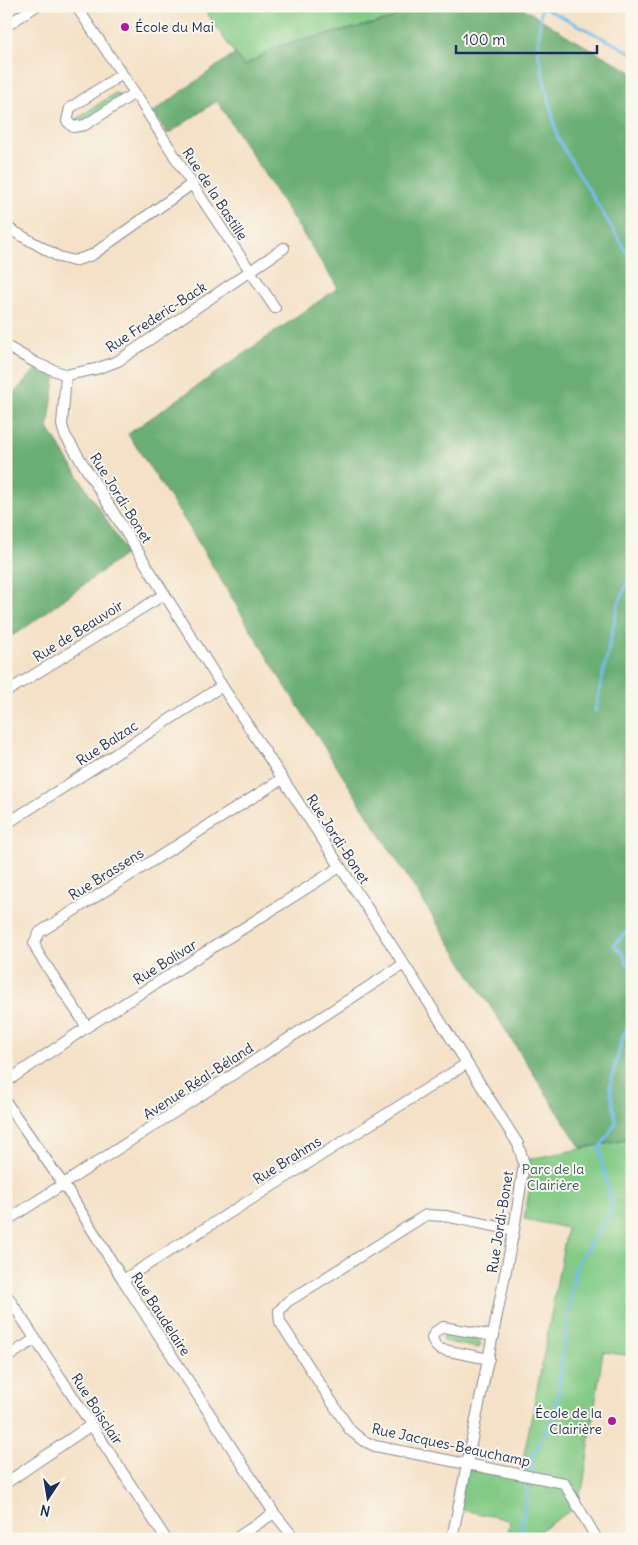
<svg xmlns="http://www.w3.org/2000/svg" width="638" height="1545" viewBox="0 0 638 1545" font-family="Delius,sans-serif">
<rect width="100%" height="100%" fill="#fbf7ec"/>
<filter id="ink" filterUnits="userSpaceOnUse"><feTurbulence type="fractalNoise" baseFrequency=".02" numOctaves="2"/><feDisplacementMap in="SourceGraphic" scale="10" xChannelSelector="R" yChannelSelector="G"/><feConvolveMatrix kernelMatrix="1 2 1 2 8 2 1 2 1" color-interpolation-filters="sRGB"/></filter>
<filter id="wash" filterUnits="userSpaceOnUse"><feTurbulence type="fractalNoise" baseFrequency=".0096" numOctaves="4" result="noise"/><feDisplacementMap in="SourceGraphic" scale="20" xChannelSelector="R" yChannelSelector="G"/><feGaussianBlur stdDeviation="1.12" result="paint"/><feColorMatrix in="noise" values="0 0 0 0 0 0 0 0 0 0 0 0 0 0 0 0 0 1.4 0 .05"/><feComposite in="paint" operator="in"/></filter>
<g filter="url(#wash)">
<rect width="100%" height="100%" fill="#f4e1c7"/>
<!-- green -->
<path fill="#83ca86" stroke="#4f7c72" d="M 202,6 L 403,6 L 392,19 L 278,46 L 243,66 Z
M 115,93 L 119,94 L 120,96 L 119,100 L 78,128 L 74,121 Z
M 632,1139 L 632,1356 L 603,1352 L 583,1486 L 573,1509 L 530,1537 L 531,1539 L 507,1539 L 510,1520 L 458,1509 L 467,1464 L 520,1474 L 541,1369 L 567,1228 L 524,1219 L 530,1187 L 529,1159 Z
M 446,1333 L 478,1340 L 480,1343 L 480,1347 L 477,1348 L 443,1341 L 442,1337 Z"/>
<!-- forest -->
<path fill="#6aae73" stroke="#426e68" d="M 403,6 L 520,6 L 571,38 L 632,72 L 632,1139 L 581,1148 L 280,678 L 189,527 L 128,434 L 338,288 L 217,101 L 168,134 L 152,113 L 235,53 L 244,66 L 278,46 L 392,19 Z
M 35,370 L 56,374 L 48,428 L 127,553 L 22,630 L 6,639 L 6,402 Z"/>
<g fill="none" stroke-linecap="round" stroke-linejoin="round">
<!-- stream -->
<path stroke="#75bded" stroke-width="3" d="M 632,53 L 541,6 L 538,53 L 558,139 L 632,261
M 595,711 L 618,605 L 632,571
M 632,926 L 614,945 L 623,954 L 627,963 L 632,966
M 519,1539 L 533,1454 L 555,1415 L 575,1268 L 612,1208 L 599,1149 L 616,1123 L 610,1085 L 623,1036 L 632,1020"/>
</g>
</g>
<g filter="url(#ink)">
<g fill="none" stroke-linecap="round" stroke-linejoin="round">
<!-- street casing -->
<g stroke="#888892" stroke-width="12">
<path id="street" d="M 76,6 L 139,99 L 192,184 L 275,308
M 6,26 L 36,6
M 122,74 L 70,108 L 67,121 L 73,127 L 85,125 L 135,93
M 6,227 L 59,257 L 74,261 L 92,255 L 192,184
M 6,346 L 38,364 L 66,375 L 96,369 L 118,361 L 284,248
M 66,375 L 62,425 L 65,435 L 222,686 L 415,981 L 518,1144 L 524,1164 L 514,1230 L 452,1539
M 6,692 L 165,594
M 6,824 L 222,686
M 87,1027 L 38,953 L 34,943 L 40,932 L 282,779
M 6,1082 L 87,1027 L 340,867
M 6,1102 L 72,1197 L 123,1280 L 274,1513 L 295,1539
M 6,1221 L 404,964
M 514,1230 L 445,1216 L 426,1215 L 287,1302 L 279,1311 L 280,1322 L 350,1430 L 362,1440 L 375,1446 L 564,1483 L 597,1539
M 123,1280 L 466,1064
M 6,1294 L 166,1539
M 6,1358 L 35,1339
M 489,1359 L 439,1349 L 435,1345 L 432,1338 L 435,1332 L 443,1327 L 494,1336
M 6,1483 L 91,1425
M 235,1539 L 274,1513"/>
</g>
<!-- street -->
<use href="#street" stroke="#fff" stroke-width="10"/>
</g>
</g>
<!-- markers -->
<g fill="#b5179e" stroke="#fbf7ec" stroke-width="2">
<circle cx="125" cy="27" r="5"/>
<circle cx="612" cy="1421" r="5"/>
</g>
<g text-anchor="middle" stroke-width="4" stroke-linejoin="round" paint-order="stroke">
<!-- poi labels -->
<g font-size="14" fill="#1b2f5e" stroke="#fbf7ec" text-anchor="start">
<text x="135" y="32">École du Mai</text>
<text x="602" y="1418" text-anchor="end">École de la<tspan x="602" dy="16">Clairière</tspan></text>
</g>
<!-- street labels -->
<g font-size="14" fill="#1b2f5e" stroke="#fbf7ec">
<text transform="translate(215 194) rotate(57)" y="5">Rue de la Bastille</text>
<text transform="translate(156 317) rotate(-33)" y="5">Rue Frederic-Back</text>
<text transform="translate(121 498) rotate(58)" y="5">Rue Jordi-Bonet</text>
<text transform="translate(78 631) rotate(-32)" y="5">Rue de Beauvoir</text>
<text transform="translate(107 743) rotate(-33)" y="5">Rue Balzac</text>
<text transform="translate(338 839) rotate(57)" y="5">Rue Jordi-Bonet</text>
<text transform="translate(106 874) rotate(-32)" y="5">Rue Brassens</text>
<text transform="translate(165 962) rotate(-32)" y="5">Rue Bolivar</text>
<text transform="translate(198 1081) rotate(-33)" y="5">Avenue Réal-Béland</text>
<text transform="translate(287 1160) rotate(-32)" y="5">Rue Brahms</text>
<text transform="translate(500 1222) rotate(-81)" y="5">Rue Jordi-Bonet</text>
<text transform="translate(161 1314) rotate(57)" y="5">Rue Baudelaire</text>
<text transform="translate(97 1409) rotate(57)" y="5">Rue Boisclair</text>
<text transform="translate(451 1445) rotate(12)" y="5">Rue Jacques-Beauchamp</text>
</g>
<!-- park labels -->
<g font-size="14" fill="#3a5e6a" stroke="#fbf7ec">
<text x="553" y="1174">Parc de la<tspan x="553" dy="16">Clairière</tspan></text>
</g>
</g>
<!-- margin -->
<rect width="638" height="1545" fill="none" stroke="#fbf7ec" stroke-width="25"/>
<!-- north arrow -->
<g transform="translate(48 1498) rotate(192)" stroke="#fbf7ec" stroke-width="4" paint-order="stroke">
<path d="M0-4L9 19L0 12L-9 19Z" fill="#1b2f5e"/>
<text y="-8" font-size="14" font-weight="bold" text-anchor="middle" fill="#1b2f5e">N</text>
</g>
<!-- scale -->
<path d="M456 45v8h141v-8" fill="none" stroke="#1b2f5e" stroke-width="2.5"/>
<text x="463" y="45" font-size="15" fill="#1b2f5e" stroke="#fbf7ec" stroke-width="4" paint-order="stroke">100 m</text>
</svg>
